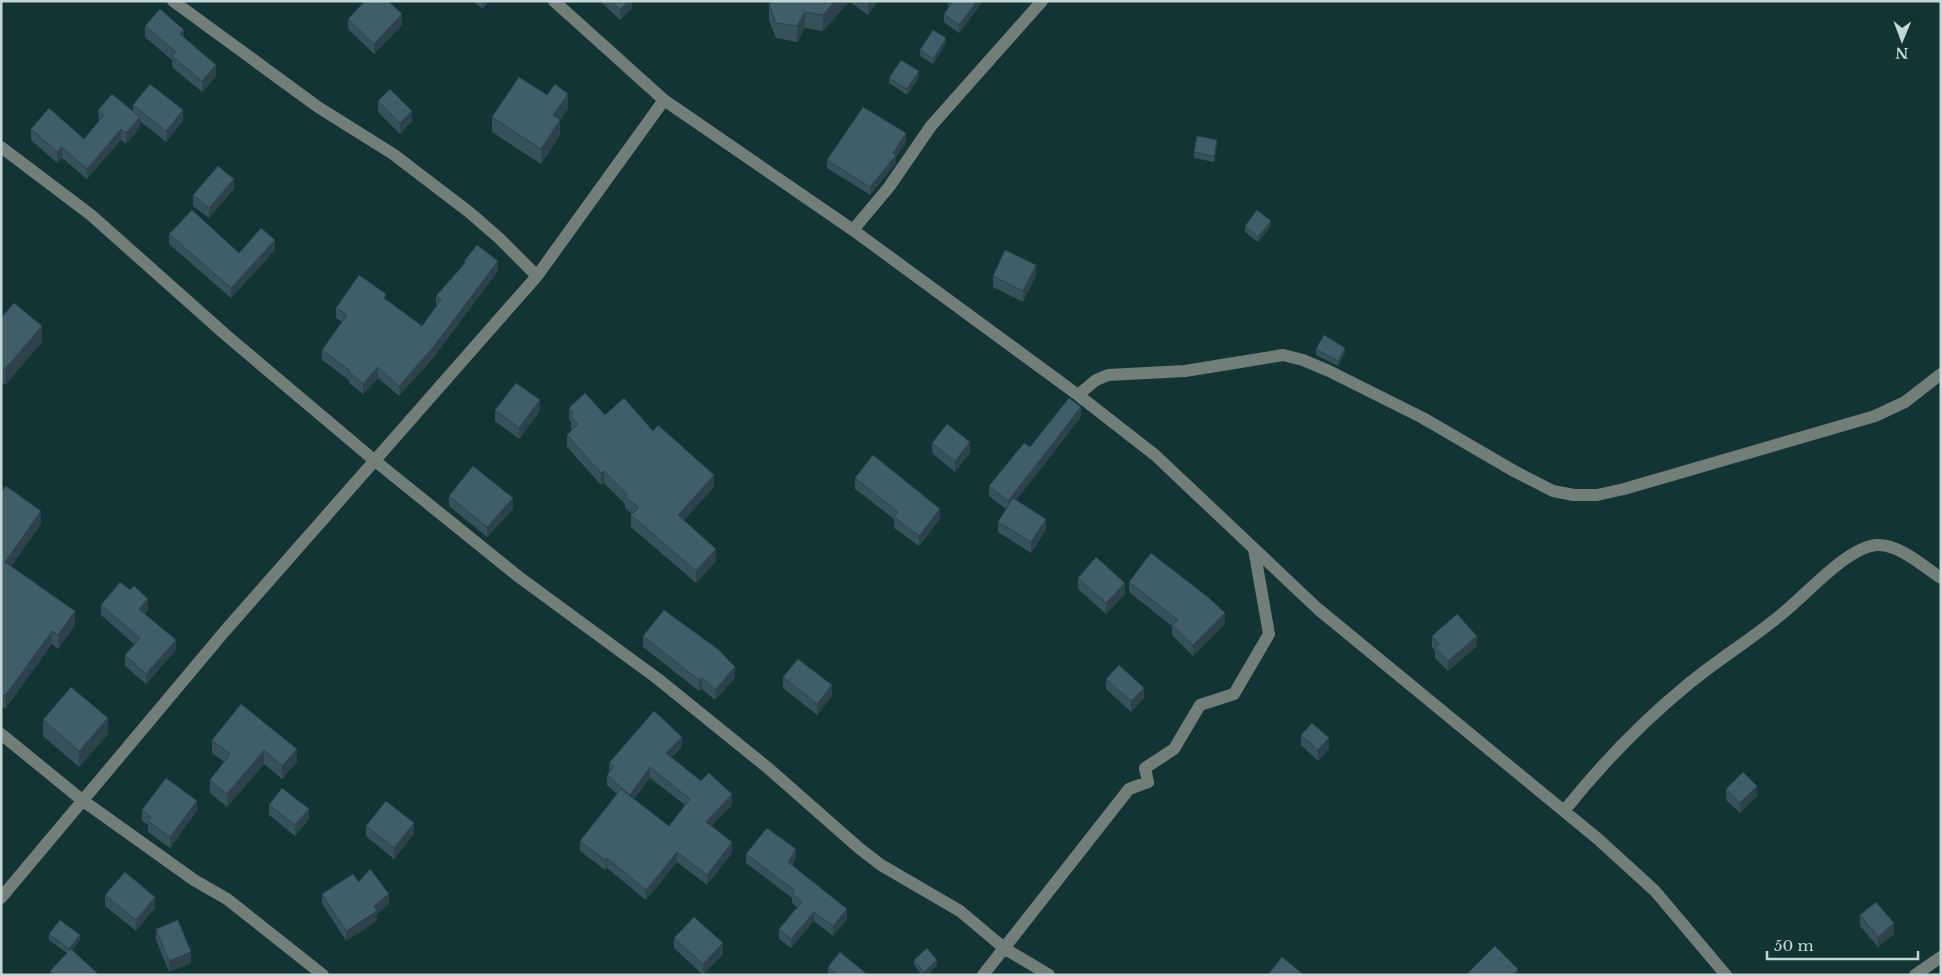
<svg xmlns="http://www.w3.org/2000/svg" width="1942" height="976" viewBox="0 0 1942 976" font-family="'Libre Baskerville',serif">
<rect width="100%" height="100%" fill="#123434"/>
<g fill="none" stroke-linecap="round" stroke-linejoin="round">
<!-- minor -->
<path stroke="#727f79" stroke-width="12" d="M 173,1 L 318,107 L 393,154 L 469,212 L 499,238 L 537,276
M 554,1 L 664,100 L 853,230 L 1078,395 L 1155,455 L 1318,609 L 1598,839 L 1655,891 L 1726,975
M 1,147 L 91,215 L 227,336 L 374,460 L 519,577 L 658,679 L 768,768 L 859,848 L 881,865 L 960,911 L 1004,948 L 1049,975
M 853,230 L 889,187 L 931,126 L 1042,1
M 1078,395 L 1096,380 L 1108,375 L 1185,371 L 1283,355 L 1303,360 L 1329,371 L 1423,418 L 1514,471 L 1553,491 L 1574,495 L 1597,495 L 1624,489 L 1875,416 L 1905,402 L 1941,374
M 1,734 L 82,800 L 194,880 L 227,899 L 323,975
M 1564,811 C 1600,766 1641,723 1686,686 C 1717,660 1752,639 1783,613 C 1807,594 1847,547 1877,545 C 1899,544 1923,566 1941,578
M 1,898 L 224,632 L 537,276 L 664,100
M 983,975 L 1129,789 L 1148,782 L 1145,768 L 1174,749 L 1200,705 L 1234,694 L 1269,634 L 1254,549
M 1915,975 L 1941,957"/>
</g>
<!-- wall -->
<path fill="#37515a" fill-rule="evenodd" d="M 473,1 L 489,1 L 483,9 Z
M 600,1 L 632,1 L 632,8 L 620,20 Z
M 848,1 L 848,3 L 823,31 L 805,28 L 797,42 L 776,38 L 769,20 L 769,4 Z
M 849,1 L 878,1 L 868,15 Z
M 948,1 L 983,1 L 959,33 L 944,22 L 944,14 L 949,8 L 948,7 Z
M 348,19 L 402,25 L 374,54 L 348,29 Z
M 145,26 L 184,38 L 216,76 L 202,92 L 172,67 L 172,60 L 145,37 Z
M 946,43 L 933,64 L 920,56 L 920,50 Z
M 919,77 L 907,95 L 889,83 L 889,78 Z
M 378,101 L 412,121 L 400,134 L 378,112 Z
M 133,105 L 183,121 L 166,142 L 140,121 L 140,128 L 126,144 L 121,140 L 87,179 L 62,158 L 57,163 L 31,140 L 31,129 L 84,139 L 99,121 L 98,110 L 133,112 Z
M 568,109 L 560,120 L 560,135 L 541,164 L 492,132 L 492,117 Z
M 906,142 L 896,157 L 896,163 L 870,195 L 827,168 L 827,160 Z
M 1217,145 L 1214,162 L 1194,158 L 1194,152 Z
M 234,189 L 209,218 L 193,206 L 193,195 Z
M 1245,226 L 1271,226 L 1258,242 L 1245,232 Z
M 169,234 L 239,253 L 275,250 L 231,298 L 169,244 Z
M 464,261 L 498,271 L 434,357 L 399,396 L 378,378 L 363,394 L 349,383 L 349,380 L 322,360 L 322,350 L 342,322 L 336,318 L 336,308 L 386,300 L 422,326 L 436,307 L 436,296 L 464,265 Z
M 993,276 L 1036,276 L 1023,302 L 993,287 Z
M 1,318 L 42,342 L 5,385 L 1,382 Z
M 1316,349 L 1345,353 L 1338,366 L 1316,355 Z
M 569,408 L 605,415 L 653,431 L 714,487 L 684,520 L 716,561 L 696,583 L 631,527 L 631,515 L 632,514 L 625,508 L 625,504 L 604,483 L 601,485 L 567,447 L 567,435 L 572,430 L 571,428 L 571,421 L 569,420 Z
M 495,410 L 540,411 L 519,439 L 495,421 Z
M 1081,417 L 1016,500 L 1046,530 L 1031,553 L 998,532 L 998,522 L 1006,509 L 989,496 L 989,486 L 1030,447 Z
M 932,443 L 970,453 L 955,472 L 932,453 Z
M 855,478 L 940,519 L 919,546 L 894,528 L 894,519 L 855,489 Z
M 1,492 L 41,524 L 11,566 L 75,625 L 58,649 L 52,644 L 5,709 L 1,706 Z
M 449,496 L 513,509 L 487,537 L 449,506 Z
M 1078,578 L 1125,594 L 1106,614 L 1078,589 Z
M 1129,582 L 1225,624 L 1193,656 L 1172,635 L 1172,626 L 1129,592 Z
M 101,605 L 148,610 L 145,614 L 176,650 L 146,684 L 125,666 L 125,655 L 134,644 L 101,615 Z
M 643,636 L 735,678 L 715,700 L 702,689 L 699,691 L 643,647 Z
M 1432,636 L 1477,646 L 1448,671 L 1435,658 L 1435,651 L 1432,647 Z
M 783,677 L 832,696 L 817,715 L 783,688 Z
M 1106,679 L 1144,698 L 1131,712 L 1106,689 Z
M 241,704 L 297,762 L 282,779 L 264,764 L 227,807 L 210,793 L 210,780 L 224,762 L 212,753 L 212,740 Z
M 43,720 L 108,734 L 79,767 L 43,736 Z
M 1301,735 L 1329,749 L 1318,761 L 1301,745 Z
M 682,747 L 671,758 L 701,781 L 732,805 L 711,826 L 732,853 L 707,885 L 677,862 L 646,900 L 607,868 L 605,870 L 580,851 L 580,841 L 617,794 L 607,785 L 607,775 L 609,773 L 609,763 ZM 650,778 L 685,805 L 669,826 L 634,799 Z
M 1726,789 L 1757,796 L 1740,813 L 1726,800 Z
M 269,805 L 309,819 L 295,836 L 269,815 Z
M 142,810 L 197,811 L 170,848 L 148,832 L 148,825 L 142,821 Z
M 366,826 L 414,834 L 394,859 L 366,836 Z
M 746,854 L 796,859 L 792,865 L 847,919 L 833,936 L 814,921 L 791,948 L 779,939 L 779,929 L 797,907 L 792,903 L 792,898 L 746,863 Z
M 359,882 L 389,904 L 377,914 L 377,921 L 346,941 L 322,903 L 322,894 Z
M 105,895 L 155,908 L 136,931 L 105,906 Z
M 1860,915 L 1894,934 L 1878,947 L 1860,926 Z
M 156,929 L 191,963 L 169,972 L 156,940 Z
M 49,934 L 80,940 L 72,950 L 99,975 L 50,975 L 50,971 L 67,953 L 49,940 Z
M 674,938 L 723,954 L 703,975 L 674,948 Z
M 914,960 L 937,965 L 927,975 L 922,975 L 914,965 Z
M 828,967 L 868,975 L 828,975 Z"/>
<!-- shaded-wall -->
<path fill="#2d424a" d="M 483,1 L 489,1 L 483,9 Z
M 628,1 L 632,1 L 632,8 L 620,20 L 620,10 Z
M 835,1 L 848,1 L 848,3 L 823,31 L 823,15 Z
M 868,1 L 878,1 L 868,15 Z
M 977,1 L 983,1 L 959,33 L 959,25 Z
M 805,12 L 805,28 L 797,42 L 797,26 Z
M 402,14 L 402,25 L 374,54 L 374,44 Z
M 184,30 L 184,40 L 180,34 Z
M 946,38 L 946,43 L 933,64 L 933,59 Z
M 216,65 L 216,76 L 202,92 L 202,81 Z
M 919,71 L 919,77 L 907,95 L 907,89 Z
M 568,94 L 568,109 L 560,120 L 560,135 L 541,164 L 541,149 L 553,115 Z
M 183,110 L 183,121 L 166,142 L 166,131 Z
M 412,111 L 412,121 L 400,134 L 400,123 Z
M 140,117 L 140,128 L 126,144 L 126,133 Z
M 121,129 L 121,140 L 87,179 L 87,169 Z
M 906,133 L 906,142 L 896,157 L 896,163 L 870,195 L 870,187 Z
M 1217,140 L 1217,145 L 1214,162 L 1214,156 Z
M 62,147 L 62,158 L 57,163 L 57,152 Z
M 234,179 L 234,189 L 209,218 L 209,208 Z
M 1271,221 L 1271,226 L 1258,242 L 1258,237 Z
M 275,240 L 275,250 L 231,298 L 231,288 Z
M 498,261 L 498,271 L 434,357 L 399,396 L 399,386 Z
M 1036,265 L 1036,276 L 1023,302 L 1023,291 Z
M 42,326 L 42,342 L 5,385 L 5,369 Z
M 1345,348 L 1345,353 L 1338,366 L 1338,361 Z
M 378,367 L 378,378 L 363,394 L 363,384 Z
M 540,400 L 540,411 L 519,439 L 519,428 Z
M 1081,407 L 1081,417 L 1008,511 L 1008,501 Z
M 970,442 L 970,453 L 955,472 L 955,461 Z
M 604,471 L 604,483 L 601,485 L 601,473 Z
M 714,475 L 714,487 L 678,527 L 678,515 Z
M 513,498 L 513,509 L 487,537 L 487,527 Z
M 940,509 L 940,519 L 919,546 L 919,536 Z
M 41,511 L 41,524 L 5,575 L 5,562 Z
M 1046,519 L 1046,530 L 1031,553 L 1031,542 Z
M 716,549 L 716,561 L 696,583 L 696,571 Z
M 1125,583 L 1125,594 L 1106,614 L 1106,603 Z
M 148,599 L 148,610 L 139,620 L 139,609 Z
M 75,611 L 75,625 L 58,649 L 58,635 Z
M 1225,613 L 1225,624 L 1193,656 L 1193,645 Z
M 52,631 L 52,644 L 5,709 L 5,696 Z
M 1477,636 L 1477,646 L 1448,671 L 1448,661 Z
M 176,640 L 176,650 L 146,684 L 146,674 Z
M 735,667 L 735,678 L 715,700 L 715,690 Z
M 702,678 L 702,689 L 699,691 L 699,680 Z
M 832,685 L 832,696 L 817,715 L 817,704 Z
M 1144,688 L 1144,698 L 1131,712 L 1131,701 Z
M 108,718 L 108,734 L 79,767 L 79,751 Z
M 682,737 L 682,747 L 666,763 L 666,753 Z
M 1329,738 L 1329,749 L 1318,761 L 1318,750 Z
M 297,749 L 297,762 L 282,779 L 282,766 Z
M 264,750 L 264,764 L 227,807 L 227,794 Z
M 650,767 L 650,778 L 630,805 L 630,795 Z
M 1757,786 L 1757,796 L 1740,813 L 1740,803 Z
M 732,794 L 732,805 L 706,832 L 706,822 Z
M 197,801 L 197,811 L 170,848 L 170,837 Z
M 309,809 L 309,819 L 295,836 L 295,825 Z
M 414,823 L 414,834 L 394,859 L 394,848 Z
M 732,842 L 732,853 L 707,885 L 707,875 Z
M 796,849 L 796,859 L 788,872 L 788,862 Z
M 677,852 L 677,862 L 646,900 L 646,890 Z
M 607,858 L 607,868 L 605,870 L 605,860 Z
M 389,894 L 389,904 L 377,914 L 377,921 L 346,941 L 346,931 L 374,906 Z
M 155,897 L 155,908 L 136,931 L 136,920 Z
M 847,909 L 847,919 L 833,936 L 833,926 Z
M 814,912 L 814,921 L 791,948 L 791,939 Z
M 1894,923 L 1894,934 L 1878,947 L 1878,937 Z
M 80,935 L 80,940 L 69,955 L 69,949 Z
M 723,943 L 723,954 L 703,975 L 703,964 Z
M 191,952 L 191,963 L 169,972 L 169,961 Z
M 937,960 L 937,965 L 927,975 L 924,975 L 924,972 Z
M 1518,969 L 1518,975 L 1512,975 Z"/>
<!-- building -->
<path fill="#405e69" stroke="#2d424a" d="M 365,1 L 388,1 L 402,14 L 374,44 L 348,19 Z
M 611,1 L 628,1 L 620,10 Z
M 772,1 L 835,1 L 823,15 L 805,12 L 797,26 L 776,23 L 769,4 Z
M 950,1 L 977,1 L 959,25 L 944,14 L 952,3 Z
M 160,9 L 184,30 L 180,34 L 216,65 L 202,81 L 172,56 L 176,52 L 145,26 Z
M 933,30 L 946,38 L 933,59 L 920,50 Z
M 901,60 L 919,71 L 907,89 L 889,78 Z
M 519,77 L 547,95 L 555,84 L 568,94 L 553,115 L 560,120 L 541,149 L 492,117 Z
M 150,84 L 183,110 L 166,131 L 133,105 Z
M 390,89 L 412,111 L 400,123 L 378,101 Z
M 112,94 L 140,117 L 126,133 L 121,129 L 87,169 L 62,147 L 57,152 L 31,129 L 49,108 L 84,139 L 104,115 L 98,110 Z
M 863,107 L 906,133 L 893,153 L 896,155 L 870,187 L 827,160 Z
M 1197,136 L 1217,140 L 1214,156 L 1194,152 Z
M 218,166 L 234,179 L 209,208 L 193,195 Z
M 192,210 L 239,253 L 261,228 L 275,240 L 231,288 L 169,234 Z
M 1257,210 L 1271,221 L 1258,237 L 1245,226 Z
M 477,245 L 498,261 L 434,346 L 399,386 L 378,367 L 363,384 L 349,372 L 350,371 L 322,350 L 347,315 L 336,308 L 359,275 L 386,294 L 384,298 L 422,326 L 441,300 L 436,296 L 466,262 L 464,261 Z
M 1005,250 L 1036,265 L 1023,291 L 993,276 Z
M 14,303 L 42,326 L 5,369 L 1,367 L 1,318 Z
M 1324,335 L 1345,348 L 1338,361 L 1316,349 Z
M 516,383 L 540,400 L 519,428 L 495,410 Z
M 585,393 L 605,415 L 624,398 L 653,431 L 658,425 L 714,475 L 678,515 L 716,549 L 696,571 L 631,515 L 639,507 L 625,497 L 627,494 L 604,471 L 601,473 L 567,435 L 578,424 L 571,416 L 574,413 L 569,408 Z
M 1069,398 L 1081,407 L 1008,501 L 989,486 L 1024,443 L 1030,447 Z
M 947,424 L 970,442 L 955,461 L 932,443 Z
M 873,455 L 940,509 L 919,536 L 894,517 L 898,512 L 855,478 Z
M 473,466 L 513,498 L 487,527 L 449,496 Z
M 6,486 L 41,511 L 5,562 L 75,611 L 58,635 L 52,631 L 5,696 L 1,693 L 1,492 Z
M 1013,498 L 1046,519 L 1031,542 L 998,522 Z
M 1151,553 L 1209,598 L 1225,613 L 1193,645 L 1172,625 L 1178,620 L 1129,582 Z
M 1096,557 L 1125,583 L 1106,603 L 1078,578 Z
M 120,582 L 130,590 L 134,586 L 148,599 L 139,609 L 176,640 L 146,674 L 125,655 L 140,638 L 101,605 Z
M 664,610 L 719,650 L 735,667 L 715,690 L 702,678 L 699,680 L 643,636 Z
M 1457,614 L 1477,636 L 1448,661 L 1435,647 L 1439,644 L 1432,636 Z
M 798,659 L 832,685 L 817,704 L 783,677 Z
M 1119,665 L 1144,688 L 1131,701 L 1106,679 Z
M 71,687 L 108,718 L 79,751 L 43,720 Z
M 241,704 L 297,749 L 282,766 L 264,750 L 227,794 L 210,780 L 230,754 L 212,740 Z
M 654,711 L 682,737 L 666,753 L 701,781 L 709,773 L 732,794 L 706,822 L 732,842 L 707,875 L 677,852 L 646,890 L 607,858 L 605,860 L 580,841 L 621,789 L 669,826 L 690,799 L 650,767 L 630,795 L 607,775 L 614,767 L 609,763 Z
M 1312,723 L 1329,738 L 1318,750 L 1301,735 Z
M 1743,772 L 1757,786 L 1740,803 L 1726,789 Z
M 166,778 L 197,801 L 170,837 L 148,821 L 151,817 L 142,810 Z
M 282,788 L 309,809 L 295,825 L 269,805 Z
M 386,801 L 414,823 L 394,848 L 366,826 Z
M 767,828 L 796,849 L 788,862 L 847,909 L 833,926 L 814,912 L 791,939 L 779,929 L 802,902 L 792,893 L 794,890 L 746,854 Z
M 370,869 L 389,894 L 374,906 L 377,911 L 346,931 L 322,894 L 353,874 L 359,882 Z
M 125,872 L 155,897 L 136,920 L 105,895 Z
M 1876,902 L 1894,923 L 1878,937 L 1860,915 Z
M 694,917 L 723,943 L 703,964 L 674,938 Z
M 60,920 L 80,935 L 69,949 L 49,934 Z
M 178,920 L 191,952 L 169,961 L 156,929 Z
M 1495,946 L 1518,969 L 1512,975 L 1466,975 Z
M 927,948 L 937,960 L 924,972 L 914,960 Z
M 71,949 L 99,975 L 54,975 L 50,971 Z
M 840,952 L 868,975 L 838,975 L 828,967 Z
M 1282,957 L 1304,975 L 1268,975 Z"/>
<!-- border -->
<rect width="1942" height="976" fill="none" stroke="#c4d7d6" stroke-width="5"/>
<!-- north arrow -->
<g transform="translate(1902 40) rotate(181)" stroke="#123434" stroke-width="4" paint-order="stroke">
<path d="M0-4L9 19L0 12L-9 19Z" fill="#c4d7d6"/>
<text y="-8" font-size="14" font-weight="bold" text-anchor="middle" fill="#c4d7d6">N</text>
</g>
<!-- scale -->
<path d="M1767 951v8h151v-8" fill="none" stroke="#c4d7d6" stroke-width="2.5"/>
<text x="1774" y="951" font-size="15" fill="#c4d7d6" stroke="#123434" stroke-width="4" paint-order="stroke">50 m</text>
</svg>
